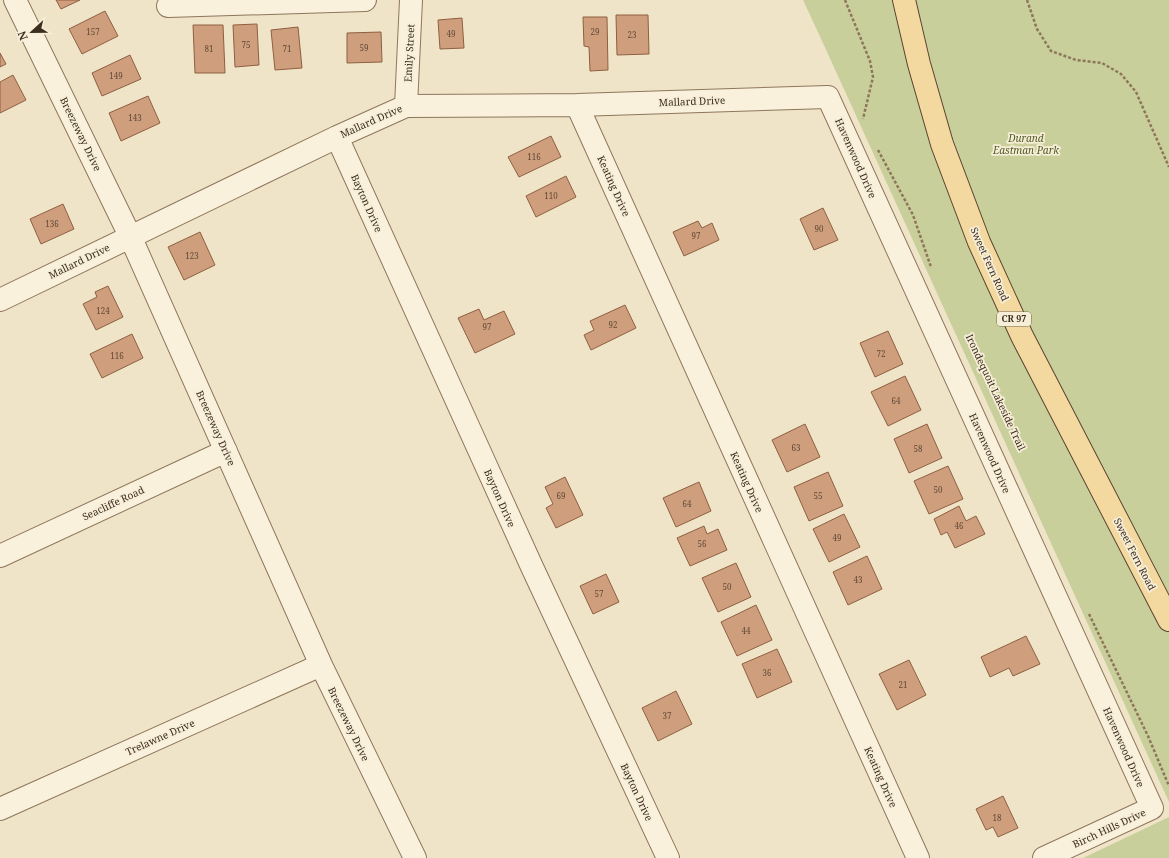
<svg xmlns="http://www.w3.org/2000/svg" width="1169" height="858" viewBox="0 0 1169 858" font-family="'Noto Serif',serif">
<rect width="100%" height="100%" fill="#f0e4c8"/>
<!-- green -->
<path fill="#c9cf9b" d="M 803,0 L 1169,0 L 1169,802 L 817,30 Z
M 1169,817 L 1169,858 L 1083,858 L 1167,818 Z"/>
<!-- building -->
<path fill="#cf9f7d" stroke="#8d5f41" d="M 56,0 L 80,0 L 61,9 Z
M 105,11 L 118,36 L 82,54 L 69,29 Z
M 616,15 L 648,15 L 649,54 L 617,55 Z
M 583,17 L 607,17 L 608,70 L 590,71 L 589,47 L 584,46 Z
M 462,18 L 464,48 L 440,49 L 438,20 Z
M 257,24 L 259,65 L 235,67 L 233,25 Z
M 193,25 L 223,25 L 225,73 L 195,73 Z
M 298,27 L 302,68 L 275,70 L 271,30 Z
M 381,32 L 382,62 L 347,63 L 347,33 Z
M 0,53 L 6,64 L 0,67 Z
M 130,55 L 141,79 L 102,96 L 92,73 Z
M 13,75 L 26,100 L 0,113 L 0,82 Z
M 148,96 L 160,123 L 121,141 L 109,113 Z
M 551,136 L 561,157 L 519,177 L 508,157 Z
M 566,176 L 576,197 L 536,217 L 526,196 Z
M 63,204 L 74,229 L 41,244 L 30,219 Z
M 823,208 L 838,240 L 814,250 L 800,219 Z
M 698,221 L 702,228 L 712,223 L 719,240 L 684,256 L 673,232 Z
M 200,232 L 215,265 L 184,280 L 168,247 Z
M 108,286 L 123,317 L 96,330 L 83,304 L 97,297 L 95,292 Z
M 625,305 L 636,328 L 591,350 L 584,335 L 594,330 L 590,321 Z
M 479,309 L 484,320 L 504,311 L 515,334 L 475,353 L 458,318 Z
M 888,331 L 903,364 L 875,377 L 860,343 Z
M 132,334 L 143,358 L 102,378 L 90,354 Z
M 905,376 L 921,410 L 888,426 L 871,392 Z
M 805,424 L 820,457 L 787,472 L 772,440 Z
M 927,424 L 942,458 L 909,473 L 894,439 Z
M 948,466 L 963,499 L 929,514 L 914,481 Z
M 828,472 L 843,506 L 809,521 L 794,487 Z
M 565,477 L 583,515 L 556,528 L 546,508 L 553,504 L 545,487 Z
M 699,482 L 711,511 L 676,527 L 663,498 Z
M 959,506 L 966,521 L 976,516 L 985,534 L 955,548 L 947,532 L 941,535 L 934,519 Z
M 844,514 L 860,547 L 829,562 L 813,529 Z
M 704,526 L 707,534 L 718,529 L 727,550 L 690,566 L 677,538 Z
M 867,556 L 882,589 L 848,605 L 833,572 Z
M 736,563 L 751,597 L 718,612 L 702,578 Z
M 606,574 L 619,602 L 593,614 L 580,586 Z
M 756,605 L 772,640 L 737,656 L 721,622 Z
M 1026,636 L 1040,664 L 1013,676 L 1009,668 L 990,677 L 981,657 Z
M 777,649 L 792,682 L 757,698 L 742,664 Z
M 909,660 L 926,695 L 897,710 L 879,674 Z
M 676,691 L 692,724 L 658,741 L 642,708 Z
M 1003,796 L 1018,828 L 998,837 L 993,827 L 986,830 L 976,809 Z"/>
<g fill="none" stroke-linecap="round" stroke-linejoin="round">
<!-- minor casing -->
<g stroke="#8d765c" stroke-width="24">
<path id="minor" d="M 15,0 L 130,236 L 321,665 L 415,858
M 168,6 L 365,0
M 577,105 L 918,858
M 406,106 L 411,0
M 337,137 L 532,567 L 668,858
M 0,300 L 337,137 L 406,106 L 577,105 L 828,97 L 1152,808 L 1044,858
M 0,556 L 226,451
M 0,809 L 321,665"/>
</g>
<!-- primary casing -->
<g stroke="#5b4430" stroke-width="24">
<path id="primary" d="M 904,0 L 919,64 L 942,144 L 979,242 L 1022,336 L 1169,620"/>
</g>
<!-- path -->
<path stroke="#8d765c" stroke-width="2.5" stroke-dasharray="3 2" stroke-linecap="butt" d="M 845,0 L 870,61 L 873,77 L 863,119
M 1027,0 L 1037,29 L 1051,51 L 1076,60 L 1102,63 L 1121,74 L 1136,92 L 1169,167
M 878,150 L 913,215 L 931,267
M 1089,614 L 1148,736 L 1169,786"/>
<!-- minor -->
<use href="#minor" stroke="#faf1dc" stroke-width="22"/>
<!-- primary -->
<use href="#primary" stroke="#f3d9a0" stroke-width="22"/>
</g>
<g text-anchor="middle" stroke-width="3.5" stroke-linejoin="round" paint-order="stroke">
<!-- number labels -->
<g font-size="8" fill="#624a37">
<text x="93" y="35">157</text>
<text x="595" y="35">29</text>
<text x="451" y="37">49</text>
<text x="632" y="38">23</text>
<text x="246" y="48">75</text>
<text x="364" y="51">59</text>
<text x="209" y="52">81</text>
<text x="287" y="52">71</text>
<text x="116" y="79">149</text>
<text x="135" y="121">143</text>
<text x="534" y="160">116</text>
<text x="551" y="199">110</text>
<text x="52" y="227">136</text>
<text x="819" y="232">90</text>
<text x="696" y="239">97</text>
<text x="192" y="259">123</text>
<text x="103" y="314">124</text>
<text x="613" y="328">92</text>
<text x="487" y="330">97</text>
<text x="881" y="357">72</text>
<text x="117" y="359">116</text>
<text x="896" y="404">64</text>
<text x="796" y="451">63</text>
<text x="918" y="452">58</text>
<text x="938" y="493">50</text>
<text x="561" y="499">69</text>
<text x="818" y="499">55</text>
<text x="687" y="507">64</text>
<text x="959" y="529">46</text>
<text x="837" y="541">49</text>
<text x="702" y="547">56</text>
<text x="858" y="583">43</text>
<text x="727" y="590">50</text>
<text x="599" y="597">57</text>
<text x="746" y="634">44</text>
<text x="767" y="676">36</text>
<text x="903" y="688">21</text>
<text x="667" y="719">37</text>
<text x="997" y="821">18</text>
</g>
<!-- shield labels -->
<rect fill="#f7eed8" stroke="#756857" stroke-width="1" x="997" y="312" width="34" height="14" rx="3"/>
<g font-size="9" font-weight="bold" fill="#3d2e20">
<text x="1014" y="322">CR 97</text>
</g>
<!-- street labels -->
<g font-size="10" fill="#3d2e20" stroke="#f7eed8">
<text transform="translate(409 53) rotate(-87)" y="4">Emily Street</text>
<text transform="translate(692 101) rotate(-2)" y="4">Mallard Drive</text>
<text transform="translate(371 121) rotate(-24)" y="4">Mallard Drive</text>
<text transform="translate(81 134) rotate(64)" y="4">Breezeway Drive</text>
<text transform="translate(856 158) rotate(66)" y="4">Havenwood Drive</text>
<text transform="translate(614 186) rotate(66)" y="4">Keating Drive</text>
<text transform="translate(367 203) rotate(66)" y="4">Bayton Drive</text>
<text transform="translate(79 261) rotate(-26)" y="4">Mallard Drive</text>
<text transform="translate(990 264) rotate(66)" y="4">Sweet Fern Road</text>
<text transform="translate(996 392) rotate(65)" y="4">Irondequoit Lakeside Trail</text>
<text transform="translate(216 428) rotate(66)" y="4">Breezeway Drive</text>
<text transform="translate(990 453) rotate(66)" y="4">Havenwood Drive</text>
<text transform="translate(747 482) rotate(66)" y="4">Keating Drive</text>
<text transform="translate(500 498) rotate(66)" y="4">Bayton Drive</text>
<text transform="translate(113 503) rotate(-25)" y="4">Seacliffe Road</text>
<text transform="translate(1135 554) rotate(63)" y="4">Sweet Fern Road</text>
<text transform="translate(349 724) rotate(64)" y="4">Breezeway Drive</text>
<text transform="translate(160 737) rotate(-24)" y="4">Trelawne Drive</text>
<text transform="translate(1124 747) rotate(66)" y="4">Havenwood Drive</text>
<text transform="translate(881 777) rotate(66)" y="4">Keating Drive</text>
<text transform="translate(637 792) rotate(65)" y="4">Bayton Drive</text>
<text transform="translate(1109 828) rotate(-25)" y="4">Birch Hills Drive</text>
</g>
<!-- park labels -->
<g font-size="10" font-style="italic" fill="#4d5a26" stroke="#f7eed8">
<text x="1026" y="142">Durand<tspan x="1026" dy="12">Eastman Park</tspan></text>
</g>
</g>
<!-- north arrow -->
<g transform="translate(32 32) rotate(248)" stroke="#f7eed8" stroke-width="3" paint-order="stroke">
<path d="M0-3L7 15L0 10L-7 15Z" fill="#3d2e20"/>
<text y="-6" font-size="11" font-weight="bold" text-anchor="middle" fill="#3d2e20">N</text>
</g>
</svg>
